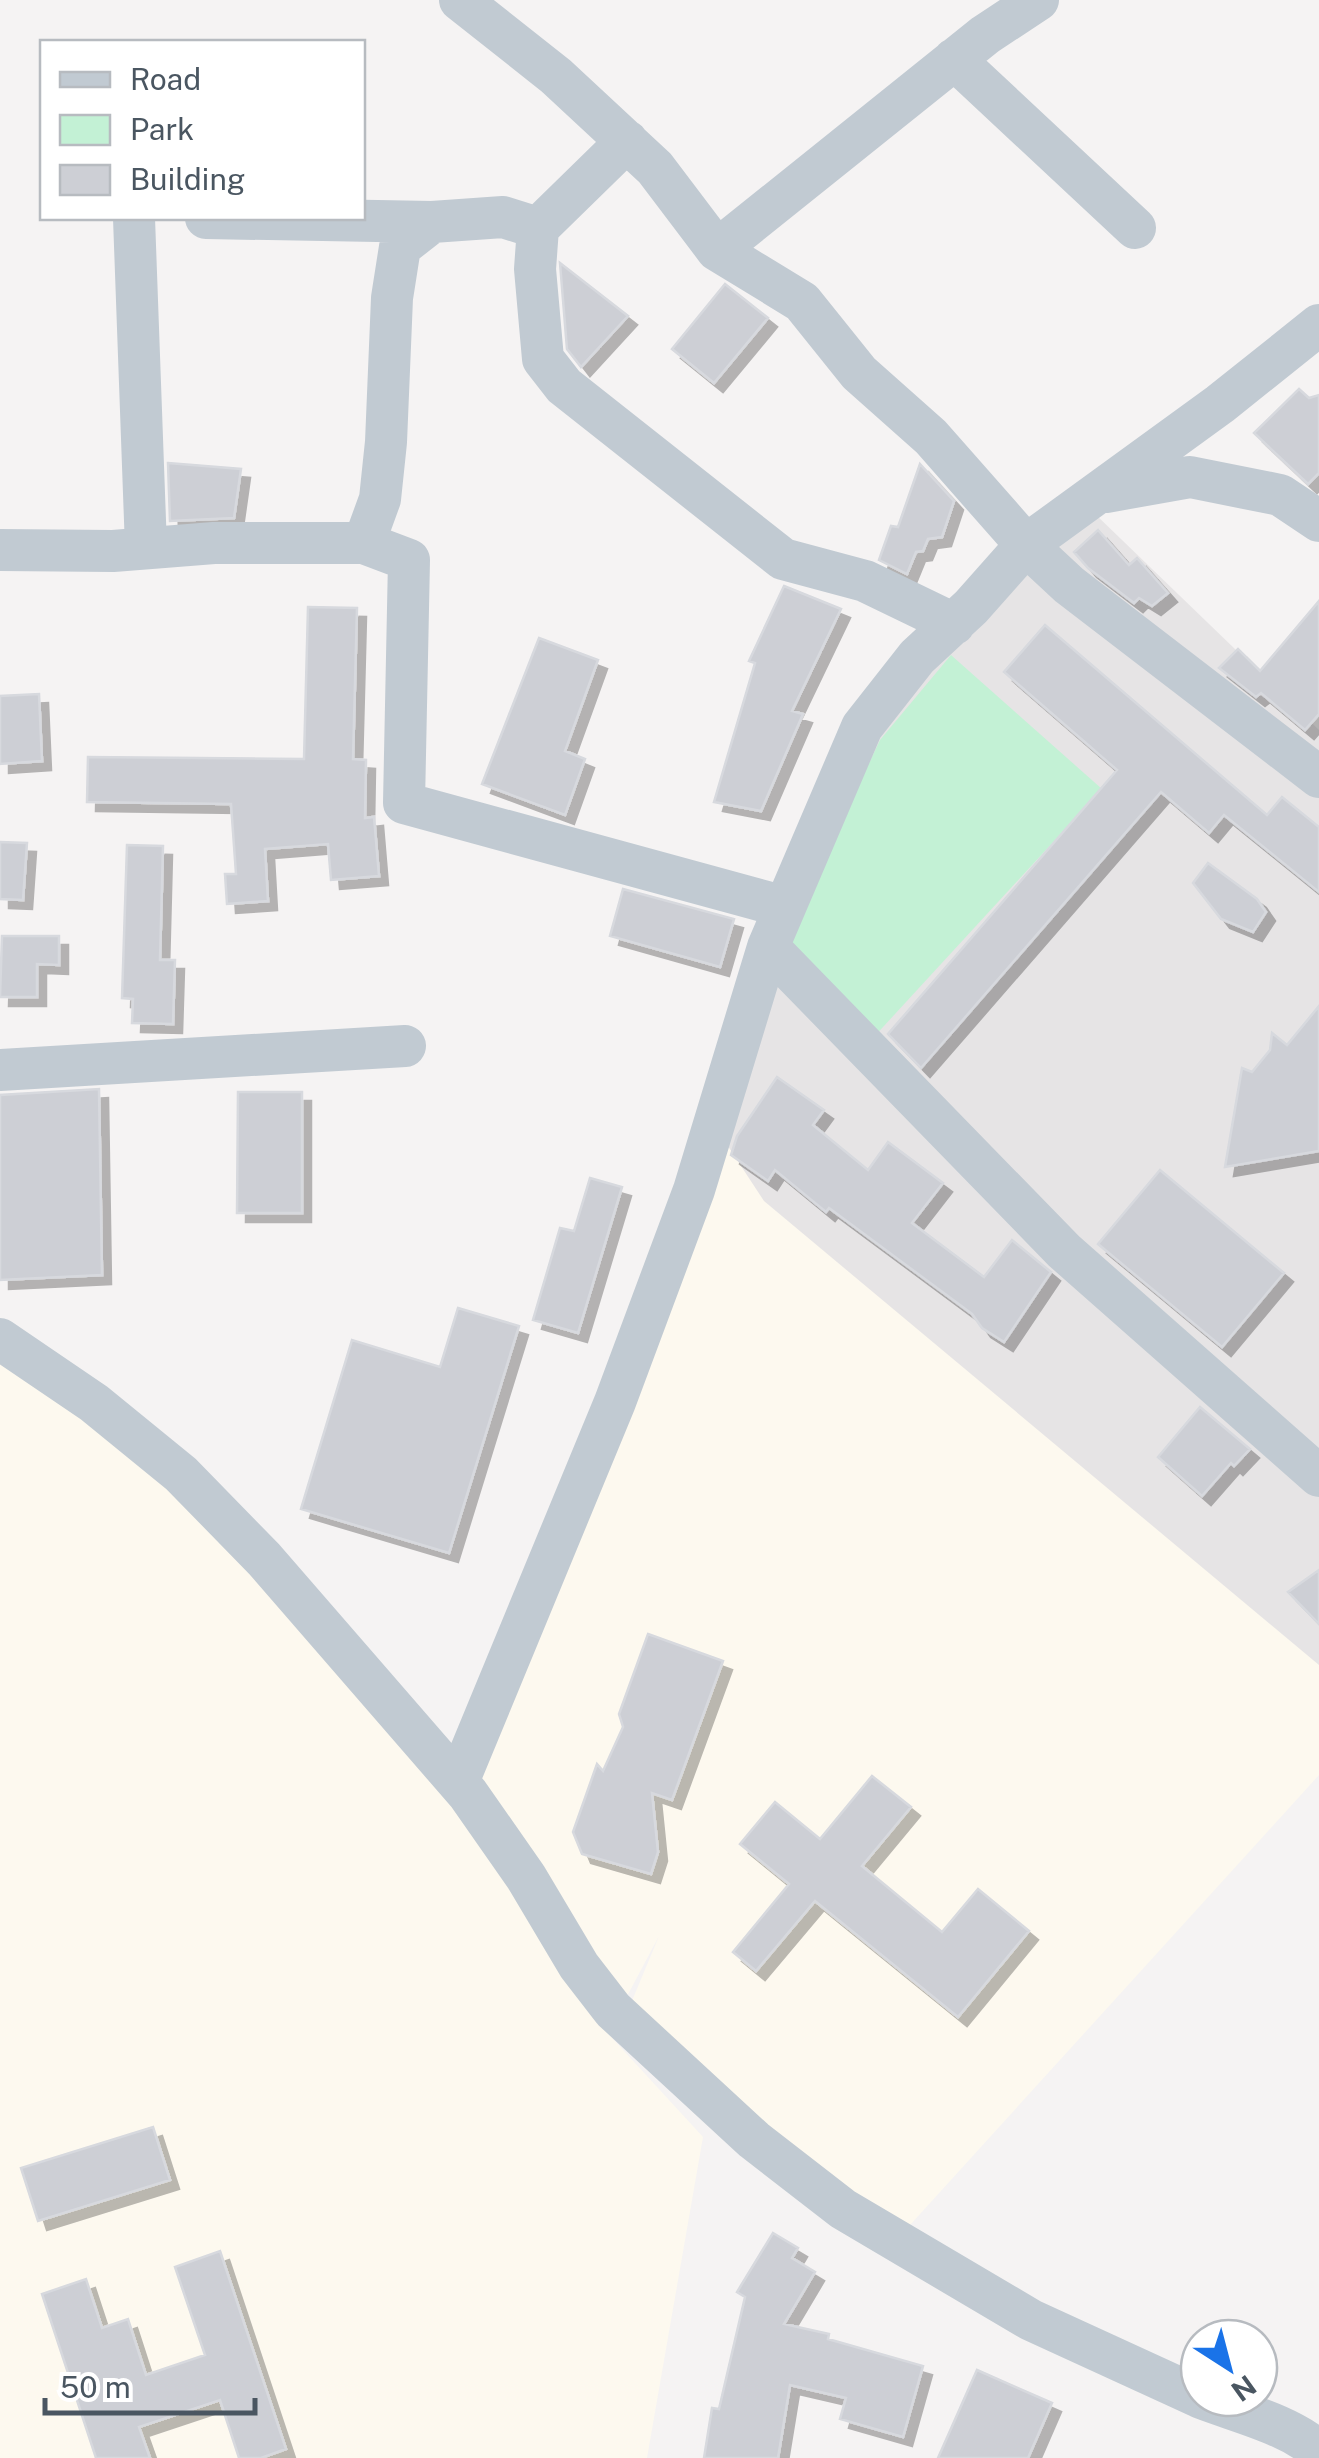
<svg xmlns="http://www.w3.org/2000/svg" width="1319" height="2458" viewBox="0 0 1319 2458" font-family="'Public Sans',sans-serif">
<defs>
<filter id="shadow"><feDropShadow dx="9" dy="9" stdDeviation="0" flood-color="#0004"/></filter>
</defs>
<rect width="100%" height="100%" fill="#f5f3f3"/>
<!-- commercial -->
<path fill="#fdf9ef" d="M 726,1116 L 1319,1661 L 1319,1775 L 910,2225 L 820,2180 L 629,2008 L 659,1936 L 625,2000 L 471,1772 Z
M 0,1350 L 162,1471 L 459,1799 L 601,2026 L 703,2137 L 647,2458 L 0,2458 Z"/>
<!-- education -->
<path fill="#e6e4e5" d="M 1093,512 L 1319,730 L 1319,1665 L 764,1201 L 720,1134 L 862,754 L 924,666 Z"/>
<!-- green -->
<path fill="#c3f1d5" d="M 951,655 L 1102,789 L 872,1039 L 777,956 L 880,740 Z"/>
<!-- building -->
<path fill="#cdcfd5" stroke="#d7d9de" stroke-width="2.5" filter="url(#shadow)" d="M 560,263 L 628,316 L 581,367 L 567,349 Z
M 725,284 L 768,318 L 714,383 L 672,349 Z
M 1299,389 L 1309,398 L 1319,395 L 1319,473 L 1308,484 L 1254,433 Z
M 168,463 L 241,469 L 234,518 L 170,521 Z
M 920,464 L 954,501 L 942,537 L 928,539 L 923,551 L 916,552 L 907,574 L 879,560 L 891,526 L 898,527 Z
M 1098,530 L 1129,565 L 1137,558 L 1168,593 L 1152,606 L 1139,598 L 1134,603 L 1088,568 L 1074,552 Z
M 784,586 L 841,609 L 792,711 L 803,714 L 761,811 L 714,802 L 755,663 L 749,661 Z
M 1319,601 L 1319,714 L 1305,730 L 1261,693 L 1256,697 L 1219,668 L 1238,649 L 1260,671 Z
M 308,607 L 357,608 L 353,759 L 366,760 L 365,818 L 374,817 L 379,876 L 331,880 L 328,844 L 265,849 L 268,901 L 227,904 L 225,874 L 236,874 L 231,804 L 87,802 L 88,757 L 304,759 Z
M 1045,625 L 1267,815 L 1282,797 L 1319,827 L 1319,892 L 1224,815 L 1209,833 L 1161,792 L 921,1068 L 888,1034 L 1117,770 L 1004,672 Z
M 539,638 L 598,660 L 565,751 L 585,759 L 565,815 L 482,784 Z
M 39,694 L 42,761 L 0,764 L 0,696 Z
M 0,842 L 27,843 L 23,900 L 0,899 Z
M 127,845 L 163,846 L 160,960 L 175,960 L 173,1024 L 132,1023 L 133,999 L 122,998 Z
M 1208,863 L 1257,899 L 1266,912 L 1253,932 L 1221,919 L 1193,883 Z
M 623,889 L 734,919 L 720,967 L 610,936 Z
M 2,936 L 59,936 L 59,965 L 37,964 L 37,997 L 0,997 Z
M 1319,1006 L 1319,1151 L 1225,1167 L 1242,1068 L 1252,1072 L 1270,1050 L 1272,1033 L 1287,1045 Z
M 777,1077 L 824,1110 L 813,1125 L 868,1170 L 888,1142 L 943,1183 L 912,1223 L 984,1277 L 1012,1240 L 1051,1272 L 1004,1342 L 982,1328 L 972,1314 L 829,1208 L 826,1212 L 775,1170 L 768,1181 L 731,1155 L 737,1136 Z
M 99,1089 L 102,1275 L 0,1280 L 0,1095 Z
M 238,1092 L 302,1092 L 302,1213 L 237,1213 Z
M 1160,1170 L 1284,1273 L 1222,1347 L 1098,1244 Z
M 590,1178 L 622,1187 L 578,1333 L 533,1320 L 560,1228 L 574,1231 Z
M 458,1308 L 519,1326 L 449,1553 L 301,1509 L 352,1340 L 440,1367 Z
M 1200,1407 L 1250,1449 L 1234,1466 L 1231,1463 L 1202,1496 L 1158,1457 Z
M 1319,1570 L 1319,1624 L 1288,1592 Z
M 648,1634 L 723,1661 L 672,1800 L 652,1793 L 658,1852 L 651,1874 L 582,1854 L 573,1832 L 597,1764 L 603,1771 L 623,1727 L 619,1714 Z
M 872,1776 L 911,1807 L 862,1866 L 942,1932 L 978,1889 L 1029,1931 L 958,2017 L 815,1901 L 756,1971 L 733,1952 L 789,1884 L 740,1844 L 775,1802 L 820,1839 Z
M 153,2127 L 170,2180 L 38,2221 L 21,2168 Z
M 773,2233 L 798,2248 L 792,2258 L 815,2272 L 784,2324 L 829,2334 L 828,2339 L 923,2366 L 903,2437 L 840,2419 L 846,2398 L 790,2385 L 778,2458 L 704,2458 L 712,2408 L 719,2409 L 745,2297 L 737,2292 Z
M 220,2251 L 286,2449 L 261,2458 L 239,2458 L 220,2400 L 139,2427 L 150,2458 L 96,2458 L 42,2294 L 86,2279 L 102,2328 L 128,2319 L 146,2375 L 205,2355 L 175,2267 Z
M 977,2370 L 1052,2403 L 1028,2458 L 938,2458 Z"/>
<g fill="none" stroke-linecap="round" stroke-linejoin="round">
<!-- minor -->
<path stroke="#c1cad2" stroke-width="42" d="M 460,0 L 556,76 L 655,168 L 717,250 L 802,302 L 859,373 L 931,437 L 1026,545 L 1069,585 L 1319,777
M 954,59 L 1135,228
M 134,218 L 146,548
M 206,218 L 432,222
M 538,228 L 535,269 L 543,359 L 564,386 L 783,559 L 865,581 L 954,624
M 717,250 L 985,35 L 1038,0
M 1106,492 L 1190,477 L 1280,495 L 1319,521
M 364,543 L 409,560 L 404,803 L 785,907
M 0,550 L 113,551 L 214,543 L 364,543 L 380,499 L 386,442 L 392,298 L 400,247 L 432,222 L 503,217 L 538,228 L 627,141
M 768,947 L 1064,1251 L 1319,1476
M 0,1070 L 405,1046
M 0,1339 L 94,1403 L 181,1474 L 264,1559 L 468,1794 L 526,1877 L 579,1966 L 613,2010 L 754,2140 L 843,2209 L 1031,2320 L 1199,2397
M 458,1782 L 615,1402 L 694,1190 L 768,947 L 862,727 L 917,657 L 971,607 L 1026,545 L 1220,404 L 1319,325
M 1201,2398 C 1240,2413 1288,2424 1319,2451"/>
</g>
<!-- legend -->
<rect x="40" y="40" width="325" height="180" fill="#ffffff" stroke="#b7bbc0" stroke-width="2.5"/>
<rect x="60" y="72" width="50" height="15" fill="#c1cad2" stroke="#b7bbc0" stroke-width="2.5"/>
<text x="130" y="90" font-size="30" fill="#4a5661">Road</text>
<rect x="60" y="115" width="50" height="30" fill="#c3f1d5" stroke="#b7bbc0" stroke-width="2.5"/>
<text x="130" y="140" font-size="30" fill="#4a5661">Park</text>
<rect x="60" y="165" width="50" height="30" fill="#cdcfd5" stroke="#b7bbc0" stroke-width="2.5"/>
<text x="130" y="190" font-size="30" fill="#4a5661">Building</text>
<!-- north arrow -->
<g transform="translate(1229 2368) rotate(144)"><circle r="48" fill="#ffffff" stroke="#b7bbc0" stroke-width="2.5"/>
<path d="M0-8L18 38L0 25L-18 38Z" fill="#1a73e8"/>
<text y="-15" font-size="28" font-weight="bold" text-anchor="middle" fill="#4a5661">N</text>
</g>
<!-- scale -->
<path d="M45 2398v15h210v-15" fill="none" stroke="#4a5661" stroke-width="5"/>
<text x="60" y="2398" font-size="30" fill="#4a5661" stroke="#ffffff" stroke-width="8" paint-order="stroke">50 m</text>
</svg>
